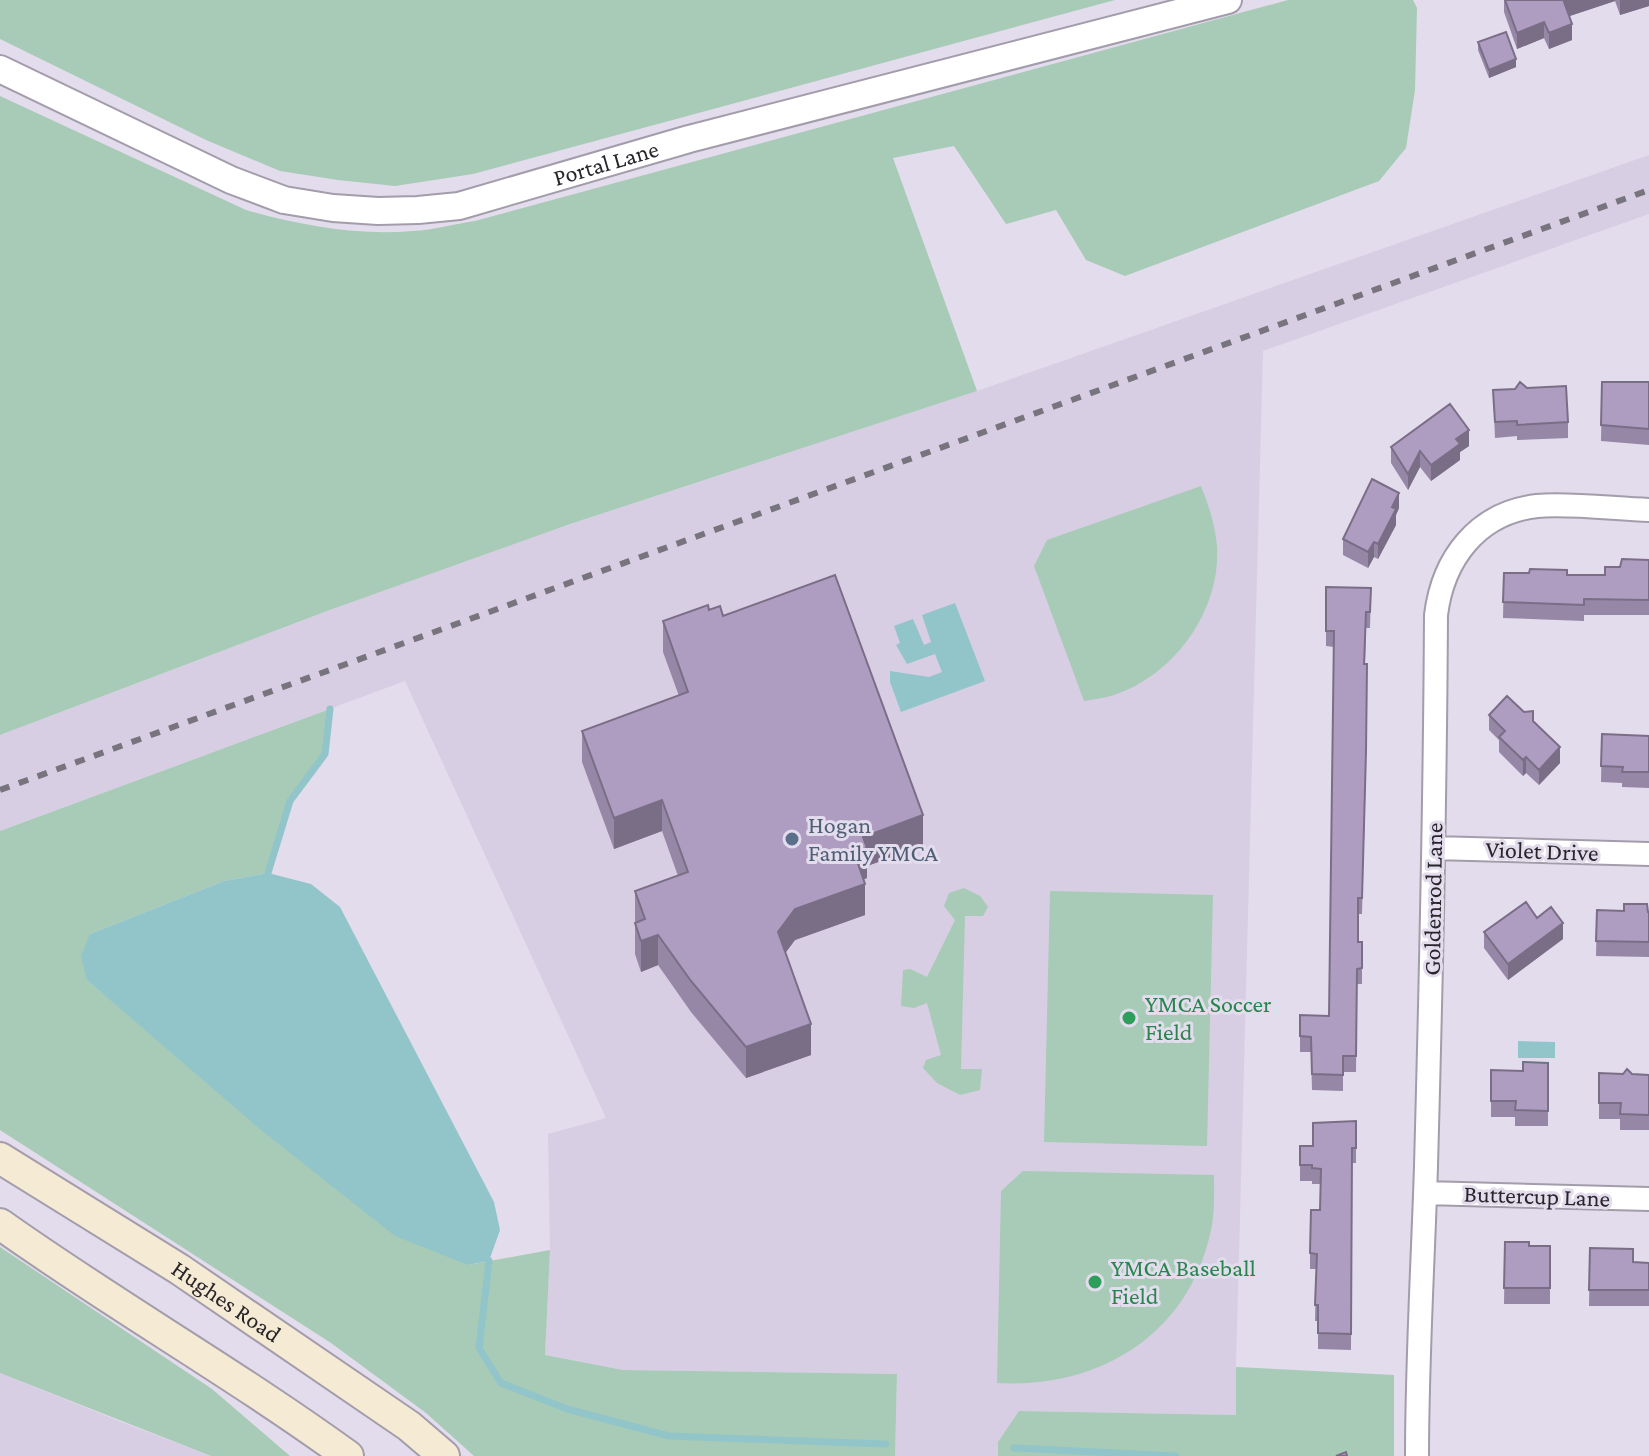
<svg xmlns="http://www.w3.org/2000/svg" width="1649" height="1456" viewBox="0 0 1649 1456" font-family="'Crimson Pro',serif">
<rect width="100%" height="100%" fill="#e3dcec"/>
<!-- built -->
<path fill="#d7cee3" d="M 1649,155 L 1649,214 L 1263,351 L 1236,1367 L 1237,1415 L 1020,1411 L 998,1442 L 998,1456 L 895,1456 L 897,1374 L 623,1370 L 545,1355 L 550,1250 L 548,1134 L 606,1118 L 405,681 L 0,831 L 0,735 L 327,611 L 573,523 L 977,391 Z
M 0,1373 L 124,1423 L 211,1456 L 0,1456 Z"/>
<!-- green -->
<path fill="#a7cbb6" d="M 0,0 L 1115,0 L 473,174 L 395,186 L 338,180 L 280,171 L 206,140 L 0,39 Z
M 1288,0 L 1413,0 L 1417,8 L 1415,90 L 1406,148 L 1379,181 L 1125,276 L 1086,260 L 1056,210 L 1006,224 L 954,146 L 893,158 L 977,391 L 573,523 L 327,611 L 0,735 L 0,96 L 246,210 C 299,225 358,236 413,231 C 433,230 454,224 475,221 Z
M 1201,486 C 1209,506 1215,525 1217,546 C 1221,610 1175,675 1114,695 C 1104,698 1094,699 1084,701 L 1034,566 L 1047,540 Z
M 330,709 L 325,754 L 290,801 L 268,873 L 224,881 L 90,934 L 87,980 L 172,1051 L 468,1265 L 550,1250 L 545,1355 L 623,1370 L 897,1374 L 895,1456 L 474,1456 L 426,1413 L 331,1343 L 0,1130 L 0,831 Z
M 964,888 L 980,896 L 988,907 L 983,916 L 965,916 L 961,1069 L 982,1069 L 980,1090 L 960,1095 L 937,1083 L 923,1068 L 926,1060 L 941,1055 L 927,1003 L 914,1008 L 901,1006 L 903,970 L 910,969 L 927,977 L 955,920 L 944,906 L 949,893 Z
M 1050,891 L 1213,895 L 1207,1146 L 1044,1142 Z
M 1023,1171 L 1214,1175 C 1214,1193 1215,1212 1211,1230 C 1189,1335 1099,1389 997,1383 L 1001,1191 Z
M 0,1247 L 212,1389 L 290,1456 L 211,1456 L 0,1373 Z
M 1236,1367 L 1394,1375 L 1394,1456 L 998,1456 L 998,1442 L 1019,1411 L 1236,1415 Z"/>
<!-- water -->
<path fill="#91c5ca" d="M 955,603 L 985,681 L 901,712 L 890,682 L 890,671 L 929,677 L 942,672 L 935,654 L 907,664 L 896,645 L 900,643 L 894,626 L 913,619 L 924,645 L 931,642 L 922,615 Z
M 268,873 L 311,884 L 340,907 L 494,1202 L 500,1230 L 489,1261 L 468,1265 L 395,1236 L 261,1130 L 87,980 L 81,956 L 90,934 L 224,881 Z
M 1518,1041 L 1555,1042 L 1555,1058 L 1518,1058 Z"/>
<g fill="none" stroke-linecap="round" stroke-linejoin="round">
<!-- stream -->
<path stroke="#91c5ca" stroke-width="7" d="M 268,873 L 290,801 L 325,754 L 330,709
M 489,1261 L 479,1348 L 501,1383 L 567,1409 L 669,1436 L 886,1444
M 1014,1448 L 1176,1456"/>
<!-- minor casing -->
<g stroke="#a39cab" stroke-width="26">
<path id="minor" d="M 1434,848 L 1649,854
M 1425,1193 L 1649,1199
M 1417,1456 C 1417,1359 1423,1262 1426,1166 C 1431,982 1435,798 1436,615 C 1443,559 1477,513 1537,506 C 1569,503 1616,509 1649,510"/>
</g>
<!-- tertiary casing -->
<g stroke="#a39cab" stroke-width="30">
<g id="tertiary">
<path id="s1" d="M 0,69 L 231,180 L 284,200 L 333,208 L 378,211 L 418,210 L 459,206 L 689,139 L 1228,0"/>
</g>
</g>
<!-- secondary casing -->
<g stroke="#a39cab" stroke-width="34">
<g id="secondary">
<path id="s2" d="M 0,1158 L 179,1269 L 409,1426 L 444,1456"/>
<path d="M 0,1224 C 114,1305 235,1374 348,1456"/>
</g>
</g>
<!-- minor -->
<use href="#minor" stroke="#fff" stroke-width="22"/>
<!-- tertiary -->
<use href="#tertiary" stroke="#fff" stroke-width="26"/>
<!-- secondary -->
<use href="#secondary" stroke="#f5ead3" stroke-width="30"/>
<!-- rail -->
<path stroke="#78747e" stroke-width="6" stroke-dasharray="10 10" stroke-linecap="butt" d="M 0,790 L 1649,190"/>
</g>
<!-- wall -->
<path fill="#9687a6" d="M 1504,0 L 1649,0 L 1649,6 L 1620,15 L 1615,1 L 1569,16 L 1572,40 L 1549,49 L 1544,38 L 1517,49 L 1504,12 Z
M 1478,42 L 1516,67 L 1489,78 L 1478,50 Z
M 1602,382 L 1649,382 L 1649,445 L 1601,441 Z
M 1527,388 L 1568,422 L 1568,438 L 1517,440 L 1517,436 L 1495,438 L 1493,390 Z
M 1469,446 L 1460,452 L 1460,460 L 1431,481 L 1420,467 L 1408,490 L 1391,463 L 1391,447 Z
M 1399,508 L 1396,515 L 1396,525 L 1378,559 L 1374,557 L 1368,568 L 1343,555 L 1343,539 Z
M 1649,560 L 1649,615 L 1584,615 L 1584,621 L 1503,618 L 1504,573 L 1605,575 L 1620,567 Z
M 1326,587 L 1371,588 L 1370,628 L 1366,628 L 1365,664 L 1366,767 L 1362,914 L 1358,914 L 1358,942 L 1362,942 L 1362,984 L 1357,984 L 1356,1072 L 1343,1072 L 1343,1091 L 1312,1090 L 1311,1052 L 1300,1052 L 1300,1015 L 1329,1016 L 1334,647 L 1326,646 Z
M 709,610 L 723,616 L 923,846 L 867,866 L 867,878 L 864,879 L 865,915 L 795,940 L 785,953 L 811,1055 L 746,1078 L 691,1012 L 658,965 L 641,972 L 635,954 L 635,891 L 678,876 L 662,831 L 614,849 L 582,762 L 582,731 L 679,696 L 663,652 L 663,621 Z
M 1489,715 L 1533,721 L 1560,763 L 1539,785 L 1526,773 L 1523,776 L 1499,752 L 1499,740 L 1489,730 Z
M 1602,734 L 1649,736 L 1649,788 L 1622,787 L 1622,783 L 1601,782 Z
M 1597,910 L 1649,912 L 1649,957 L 1596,956 Z
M 1537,918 L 1563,939 L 1508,980 L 1484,948 L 1484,932 Z
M 1548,1063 L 1548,1126 L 1515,1126 L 1515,1117 L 1491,1117 L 1491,1070 L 1523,1071 Z
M 1599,1073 L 1649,1075 L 1649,1130 L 1620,1130 L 1620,1119 L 1599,1119 Z
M 1356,1121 L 1356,1163 L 1352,1163 L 1351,1350 L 1318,1349 L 1318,1321 L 1315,1321 L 1316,1269 L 1310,1269 L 1310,1253 L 1320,1210 L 1321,1184 L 1312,1184 L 1312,1181 L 1300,1181 L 1300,1146 L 1313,1146 Z
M 1505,1242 L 1529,1246 L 1550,1246 L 1550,1304 L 1504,1304 Z
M 1590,1248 L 1633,1262 L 1649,1263 L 1649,1306 L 1589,1306 Z"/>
<!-- shaded-wall -->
<path fill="#7a6e87" d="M 1571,0 L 1615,0 L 1615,1 L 1564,18 L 1564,2 Z
M 1620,0 L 1649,0 L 1649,6 L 1620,15 Z
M 1544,22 L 1544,38 L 1517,49 L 1517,33 Z
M 1572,24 L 1572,40 L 1549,49 L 1549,33 Z
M 1516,59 L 1516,67 L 1489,78 L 1489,70 Z
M 1469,430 L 1469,446 L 1460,452 L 1460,460 L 1431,481 L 1431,465 L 1456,439 Z
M 1420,451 L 1420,467 L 1408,490 L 1408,474 Z
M 1399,493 L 1399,508 L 1396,515 L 1396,525 L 1378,559 L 1378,544 L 1392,507 Z
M 1374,542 L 1374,557 L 1368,568 L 1368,552 Z
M 1560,747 L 1560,763 L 1539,785 L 1539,770 Z
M 1526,757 L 1526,773 L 1523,776 L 1523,760 Z
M 662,800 L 662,831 L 614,849 L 614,818 Z
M 923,815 L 923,846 L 867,866 L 867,878 L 854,883 L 854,852 L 863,837 Z
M 865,884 L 865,915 L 795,940 L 778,963 L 778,932 L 795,909 Z
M 1563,923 L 1563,939 L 1508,980 L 1508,964 Z
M 658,935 L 658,965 L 641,972 L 641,941 Z
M 811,1024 L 811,1055 L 746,1078 L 746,1047 Z"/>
<!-- building -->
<path fill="#ae9dc1" stroke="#7a6e87" stroke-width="2" d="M 1505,0 L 1571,0 L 1564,2 L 1572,24 L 1549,33 L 1544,22 L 1517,33 Z
M 1506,32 L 1516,59 L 1489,70 L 1478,42 Z
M 1520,382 L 1527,388 L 1566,386 L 1568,422 L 1517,425 L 1517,421 L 1495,422 L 1493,390 L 1515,389 Z
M 1602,382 L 1649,382 L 1649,429 L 1601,425 Z
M 1450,404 L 1469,430 L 1456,439 L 1460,444 L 1431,465 L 1420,451 L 1408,474 L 1391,447 Z
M 1372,479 L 1399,493 L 1392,507 L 1396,509 L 1378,544 L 1374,542 L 1368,552 L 1343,539 Z
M 1622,559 L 1649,560 L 1649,600 L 1584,599 L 1584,605 L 1503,602 L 1504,573 L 1529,573 L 1530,569 L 1567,570 L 1567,575 L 1605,575 L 1605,567 L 1620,567 Z
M 835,575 L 923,815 L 863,837 L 867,848 L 854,852 L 865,884 L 795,909 L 778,932 L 811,1024 L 746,1047 L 691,981 L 658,935 L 641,941 L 635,923 L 645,919 L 635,891 L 688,872 L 662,800 L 614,818 L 582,731 L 688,692 L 663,621 L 708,605 L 709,610 L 720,606 L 723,616 Z
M 1326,587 L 1371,588 L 1370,612 L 1366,612 L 1364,664 L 1367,664 L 1366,751 L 1362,898 L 1358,898 L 1358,942 L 1362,942 L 1362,968 L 1357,969 L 1356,1056 L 1343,1056 L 1343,1075 L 1312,1074 L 1311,1037 L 1300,1036 L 1300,1015 L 1329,1016 L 1334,631 L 1326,631 Z
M 1507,696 L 1524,712 L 1533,711 L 1533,721 L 1560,747 L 1539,770 L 1526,757 L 1523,760 L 1499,737 L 1505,731 L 1489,715 Z
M 1602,734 L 1649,736 L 1649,772 L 1622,772 L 1623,767 L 1601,766 Z
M 1526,902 L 1537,918 L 1551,907 L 1563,923 L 1508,964 L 1484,932 Z
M 1624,904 L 1647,904 L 1648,912 L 1649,912 L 1649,942 L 1596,941 L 1597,910 L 1624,911 Z
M 1523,1062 L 1548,1063 L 1548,1111 L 1515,1110 L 1516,1101 L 1491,1101 L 1491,1070 L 1523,1071 Z
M 1627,1069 L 1632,1074 L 1649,1075 L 1649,1115 L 1620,1114 L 1621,1103 L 1599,1103 L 1599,1073 L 1623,1074 Z
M 1356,1121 L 1356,1148 L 1352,1148 L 1351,1334 L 1318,1333 L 1318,1305 L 1315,1305 L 1317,1254 L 1310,1253 L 1311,1210 L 1320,1210 L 1321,1169 L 1312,1168 L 1312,1165 L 1300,1165 L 1300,1146 L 1313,1146 L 1313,1123 Z
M 1505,1242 L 1529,1242 L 1529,1246 L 1550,1246 L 1550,1288 L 1504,1288 Z
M 1590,1248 L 1633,1249 L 1633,1262 L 1649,1263 L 1649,1290 L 1589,1290 Z
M 1346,1452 L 1347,1456 L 1336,1456 Z"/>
<!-- markers -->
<circle fill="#5c6f8a" stroke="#e3dcec" stroke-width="3" cx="792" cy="839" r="8"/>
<g fill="#2e9e5b" stroke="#e3dcec" stroke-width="3">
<circle cx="1129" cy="1018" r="8"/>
<circle cx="1095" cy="1282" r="8"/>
</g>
<g text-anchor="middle" stroke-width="6" stroke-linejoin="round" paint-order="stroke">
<!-- street labels -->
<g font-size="24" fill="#28252b" stroke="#e3dcec">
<text dy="8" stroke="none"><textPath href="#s1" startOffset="642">Portal Lane</textPath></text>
<text transform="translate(1542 851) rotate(2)" y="8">Violet Drive</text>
<text transform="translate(1433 899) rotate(-89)" y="8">Goldenrod Lane</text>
<text transform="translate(1537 1196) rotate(2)" y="8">Buttercup Lane</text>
<text dy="8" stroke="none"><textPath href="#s2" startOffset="268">Hughes Road</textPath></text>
</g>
<!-- service labels -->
<g font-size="24" fill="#4e5e75" stroke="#e3dcec" text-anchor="start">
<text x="808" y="833">Hogan<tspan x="808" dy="28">Family YMCA</tspan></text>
</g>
<!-- leisure labels -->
<g font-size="24" fill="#27864d" stroke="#e3dcec" text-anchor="start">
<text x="1145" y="1012">YMCA Soccer<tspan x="1145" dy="28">Field</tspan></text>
<text x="1111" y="1276">YMCA Baseball<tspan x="1111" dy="28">Field</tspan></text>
</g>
</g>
</svg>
